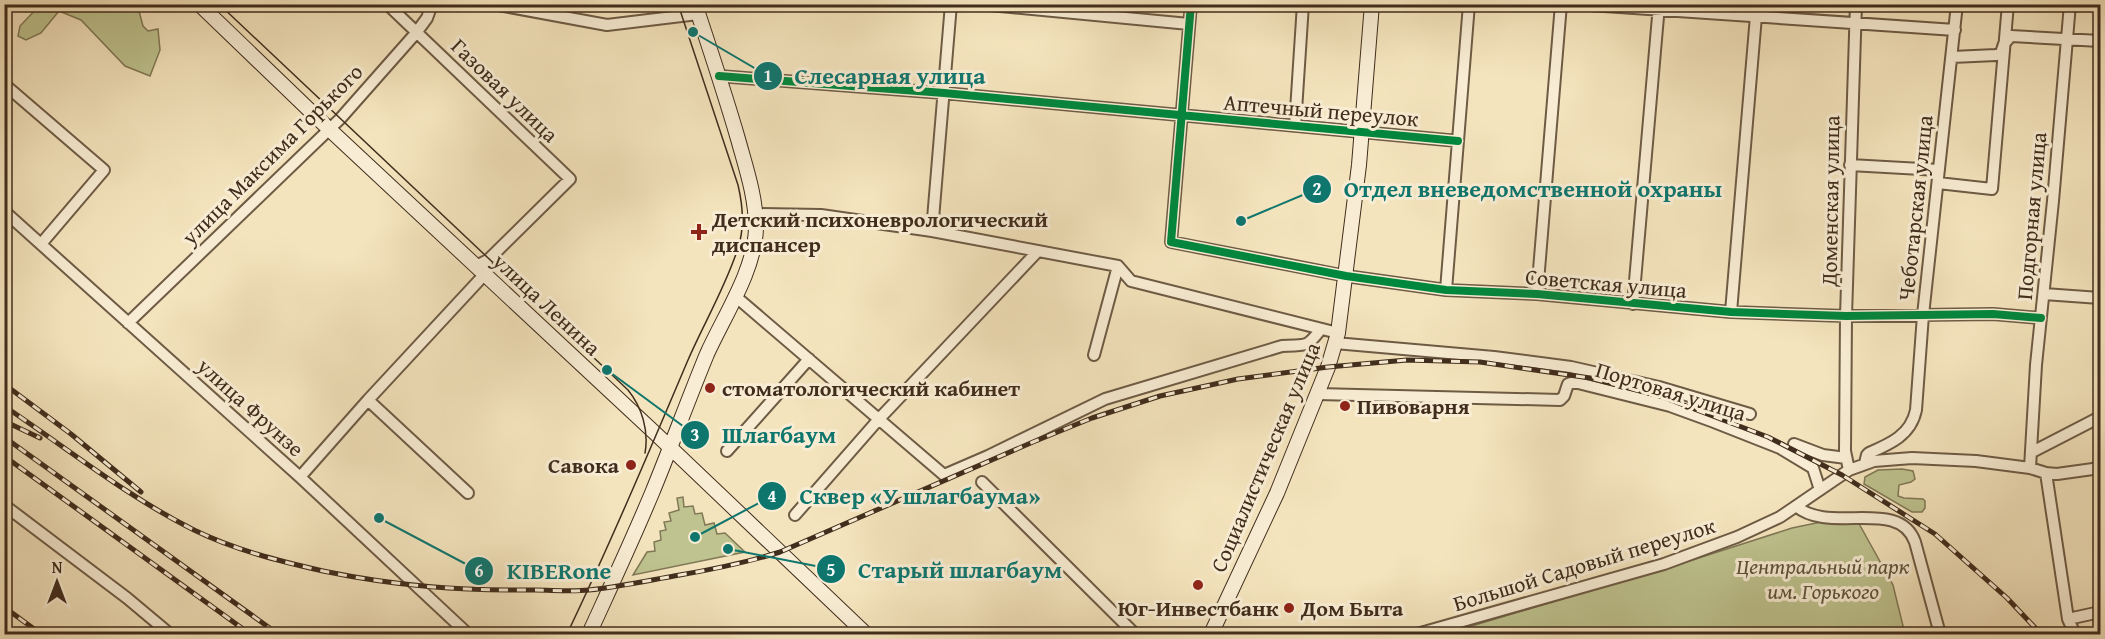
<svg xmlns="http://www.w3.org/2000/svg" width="2105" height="639" viewBox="0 0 2105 639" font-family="'Gentium Book Plus',serif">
<rect width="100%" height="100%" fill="#f4e4bd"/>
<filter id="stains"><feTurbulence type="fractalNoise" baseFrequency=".00333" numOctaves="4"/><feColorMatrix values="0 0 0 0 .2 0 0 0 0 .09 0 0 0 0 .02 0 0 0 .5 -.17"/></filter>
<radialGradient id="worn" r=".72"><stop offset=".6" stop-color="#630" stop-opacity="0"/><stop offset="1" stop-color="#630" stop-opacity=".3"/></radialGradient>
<!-- green -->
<path fill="#bec38f" stroke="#807856" stroke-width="1.5" d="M 40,5 L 127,5 L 139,11 L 143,26 L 148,31 L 158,29 L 160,50 L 150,76 L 125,66 L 81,20 L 59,11 L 41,33 L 26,40 L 18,36 L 20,26 Z
M 1902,469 L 1913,471 L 1915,479 L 1911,482 L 1899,485 L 1898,496 L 1904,498 L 1923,499 L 1925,501 L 1925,508 L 1922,512 L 1912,512 L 1864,484 L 1865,477 L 1878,470 Z
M 683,497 L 684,507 L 693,506 L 695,514 L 702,513 L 705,525 L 714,523 L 717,534 L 725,533 L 745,552 L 633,575 L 647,552 L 655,551 L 654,542 L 661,540 L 660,531 L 666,530 L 664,522 L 671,521 L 669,513 L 679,510 L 677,498 Z
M 1857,520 L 1893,585 L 1905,634 L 1445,634 L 1683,563 L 1792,528 L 1821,522 Z"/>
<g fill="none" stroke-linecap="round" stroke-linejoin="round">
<!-- street casing -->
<g stroke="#6e5b45" stroke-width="14">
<path id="street" d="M 387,4 L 570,179 L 488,260 L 476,266
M 493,4 L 607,25 L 698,14
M 979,4 L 1189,24
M 1191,4 L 1171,242 L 1346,276 L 1446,290 L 1537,294 L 1731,312 L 1846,316 L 1993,314 L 2041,318
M 1575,4 L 1955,30
M 1952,57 L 1996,55 L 2001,53 L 2004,44 L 2011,36 L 2100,41
M 719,76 L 944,93 L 1458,141
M 4,84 L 104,170 L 41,244
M 1295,126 L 1303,4
M 1850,165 L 1939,170
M 1938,183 L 1992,189 L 2008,4
M 4,211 L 300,477 L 468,634
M 755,214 L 821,215 L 932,231 L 1118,266 L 1131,281 L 1338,333
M 932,231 L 951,4
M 1446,290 L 1469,4
M 1537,294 L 1561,4
M 2044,294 L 2100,298
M 735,296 L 944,475 L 988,456 L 1105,399 L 1282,346 C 1306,344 1305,350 1321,329
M 1633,304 L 1659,5
M 1731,312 L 1757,4
M 128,323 L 340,119 L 416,33 L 427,18 L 432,4
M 1335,343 L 1494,357 L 1571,367 L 1659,387 L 1750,414
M 1094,355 L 1118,266
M 1318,394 L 1560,400 L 1564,396 L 1568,384 L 1574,382 L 1670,406 L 1714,422 L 1780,448 L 1813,468 L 1820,490
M 368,400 L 468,493
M 1794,444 L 1823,455 L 1846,458
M 727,451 L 809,359
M 2032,452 L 2100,417
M 1865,463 L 1867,455 L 1869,453 C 1890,444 1911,435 1916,410 L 1923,315 L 1957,4
M 2030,468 L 2036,365 L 2053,201 L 2070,4
M 1849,470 L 1845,451 L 1846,316 L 1856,4
M 2046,473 L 2068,619 L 2075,634
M 300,477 L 368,400 L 484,275
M 982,482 L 1135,634
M 4,505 L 127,598 L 170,634
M 1796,506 C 1829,535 1899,497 1915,542 L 1940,634
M 795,515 L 879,419 L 1038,251
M 2068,619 L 2100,612
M 1417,634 L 1664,564 L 1737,537 L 1780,517 L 1849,470 L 1874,461 L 1912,458 L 1976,461 L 2030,468 L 2046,473 L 2057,474 L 2100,468"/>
</g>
<!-- secondary casing -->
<g stroke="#412d1d" stroke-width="16">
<path id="secondary" d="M 199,4 L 329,129 L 656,434 L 866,634
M 589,634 C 610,588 632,541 652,493 C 671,447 688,400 707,354 C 724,316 755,270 756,228 C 756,197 746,168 738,139 C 725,94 710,49 695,4
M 1211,634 L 1277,493 L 1328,367 L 1338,333 L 1359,165 L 1372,4"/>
</g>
<!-- street -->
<use href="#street" stroke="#f8edd4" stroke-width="10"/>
<!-- secondary -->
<use href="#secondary" stroke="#f8edd4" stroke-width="14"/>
<!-- tram -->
<path stroke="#412d1d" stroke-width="1.5" d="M 219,4 L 628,390 C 642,407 649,431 645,453
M 567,634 C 610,544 649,452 688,360 C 704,323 726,286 738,248 C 745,227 743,206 738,185 L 678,4"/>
<!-- rail casing -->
<g stroke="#412d1d" stroke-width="5">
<path id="rail" d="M 4,384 L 71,434 L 141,492
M 4,406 C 67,448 126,496 194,530 C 235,550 279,561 323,571 C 396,586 460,591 535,590 C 552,590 571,592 589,590 C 617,587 646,581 674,576 C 710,570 745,563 780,552 L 1033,442 L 1092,418 L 1160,396 L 1238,379 L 1328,367 L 1407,360 L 1480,362 L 1590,378 L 1660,396 L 1768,437 L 1842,475 L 1935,534 L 2007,598 L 2041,634
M 4,421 L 40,438
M 4,437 L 278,634
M 4,456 L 250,634
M 4,607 L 41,634"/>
</g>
<!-- rail -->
<use href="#rail" stroke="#f8edd4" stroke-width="3" stroke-dasharray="9" stroke-linecap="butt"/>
<!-- cycleway casing -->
<g stroke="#f8edd4" stroke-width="11">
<path id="cycleway" d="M 1191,4 L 1171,242 L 1346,276 L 1446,290 L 1537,294 L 1731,312 L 1846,316 L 1993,314 L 2041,318
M 719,76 L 944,93 L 1458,141"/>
</g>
<!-- cycleway -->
<use href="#cycleway" stroke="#00873e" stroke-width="8"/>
</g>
<!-- markers -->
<g fill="#8f2418" stroke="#f8edd4" stroke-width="2">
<path d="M696 223h6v6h6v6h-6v6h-6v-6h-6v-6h6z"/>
<circle cx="710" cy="388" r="6"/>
<circle cx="1345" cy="406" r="6"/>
<circle cx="631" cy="465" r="6"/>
<circle cx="1198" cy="585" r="6"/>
<circle cx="1289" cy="608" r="6"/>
</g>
<g text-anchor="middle" stroke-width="6" stroke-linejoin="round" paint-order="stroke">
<!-- street labels -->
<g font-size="22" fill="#412d1d" stroke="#f8edd4">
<text transform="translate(505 90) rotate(44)" y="8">Газовая улица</text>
<text transform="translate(1321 110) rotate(5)" y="8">Аптечный переулок</text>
<text transform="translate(272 154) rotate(-45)" y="8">улица Максима Горького</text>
<text transform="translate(1830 201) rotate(-89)" y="8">Доменская улица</text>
<text transform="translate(1915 208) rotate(-84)" y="8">Чеботарская улица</text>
<text transform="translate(2031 216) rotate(-85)" y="8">Подгорная улица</text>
<text transform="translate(1606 283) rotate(5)" y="8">Советская улица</text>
<text transform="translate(547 304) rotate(43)" y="8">улица Ленина</text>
<text transform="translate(1671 391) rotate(17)" y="8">Портовая улица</text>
<text transform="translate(251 407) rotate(42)" y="8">улица Фрунзе</text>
<text transform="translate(1265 457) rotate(-67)" y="8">Социалистическая улица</text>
<text transform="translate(1584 564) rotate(-17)" y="8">Большой Садовый переулок</text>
</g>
<!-- poi labels -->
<g font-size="22" font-weight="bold" fill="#412d1d" stroke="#f8edd4" text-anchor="start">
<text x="712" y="227">Детский психоневрологический<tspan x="712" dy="25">диспансер</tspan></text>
<text x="722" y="396">стоматологический кабинет</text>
<text x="1357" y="414">Пивоварня</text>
<text x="619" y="473" text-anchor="end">Савока</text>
<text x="1198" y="616" text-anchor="middle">Юг-Инвестбанк</text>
<text x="1301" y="616">Дом Быта</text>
</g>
<!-- park labels -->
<g font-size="22" font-style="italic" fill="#60523a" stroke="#f8edd4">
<text x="1823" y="574">Центральный парк<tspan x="1823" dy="25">им. Горького</tspan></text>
</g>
</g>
<!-- callouts -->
<path fill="none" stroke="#0f766e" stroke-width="2" d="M693 32L768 76M1241 221L1317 189M607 370L695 435M695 537L772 496M728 549L831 569M379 518L479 571"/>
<g fill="#0f766e" stroke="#f8edd4" stroke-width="2">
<circle cx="693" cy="32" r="6"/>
<circle cx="1241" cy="221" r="6"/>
<circle cx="607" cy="370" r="6"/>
<circle cx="695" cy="537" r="6"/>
<circle cx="728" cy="549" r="6"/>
<circle cx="379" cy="518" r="6"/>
<circle cx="768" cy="76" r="15"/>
<circle cx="1317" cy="189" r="15"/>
<circle cx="695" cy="435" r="15"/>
<circle cx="772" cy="496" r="15"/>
<circle cx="831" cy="569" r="15"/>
<circle cx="479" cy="571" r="15"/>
</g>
<g font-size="18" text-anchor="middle" font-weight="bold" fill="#fff">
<text x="768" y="82">1</text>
<text x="1317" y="195">2</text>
<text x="695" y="441">3</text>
<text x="772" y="502">4</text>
<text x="831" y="576">5</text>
<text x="479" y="577">6</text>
</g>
<g font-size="24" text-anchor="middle" font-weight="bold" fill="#0f766e" stroke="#f8edd4" stroke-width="6" stroke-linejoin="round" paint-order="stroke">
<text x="890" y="84">Слесарная улица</text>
<text x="1533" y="197">Отдел вневедомственной охраны</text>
<text x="779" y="443">Шлагбаум</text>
<text x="920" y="504">Сквер «У шлагбаума»</text>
<text x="960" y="578">Старый шлагбаум</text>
<text x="559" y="579">KIBERone</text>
</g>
<!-- margin -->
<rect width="2105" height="639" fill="none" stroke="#f4e4bd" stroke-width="24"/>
<rect x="6" y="6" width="2093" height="627" fill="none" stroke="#412d1d" stroke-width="3"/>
<rect x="12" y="12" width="2081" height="615" fill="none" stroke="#412d1d" stroke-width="1.5"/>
<!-- north arrow -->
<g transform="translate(57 582)" stroke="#f8edd4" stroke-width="4.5" paint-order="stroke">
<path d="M0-4.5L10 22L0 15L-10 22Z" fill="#412d1d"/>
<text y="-9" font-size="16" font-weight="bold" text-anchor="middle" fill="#412d1d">N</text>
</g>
<rect width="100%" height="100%" filter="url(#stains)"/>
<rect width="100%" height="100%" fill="url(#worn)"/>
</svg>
